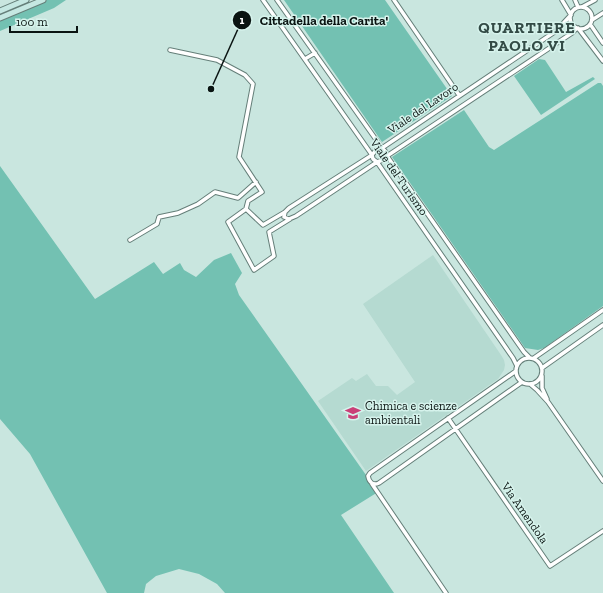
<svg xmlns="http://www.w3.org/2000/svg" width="603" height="593" viewBox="0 0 603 593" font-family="'Zilla Slab',serif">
<rect width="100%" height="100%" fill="#c9e6df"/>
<!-- built -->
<path fill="#b5dad1" d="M 433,255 L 501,355 L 504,360 L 505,365 L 504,370 L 498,379 L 366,471 L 318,401 L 352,378 L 356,381 L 367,374 L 376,386 L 388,386 L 397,395 L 415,382 L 363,304 Z"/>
<!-- green -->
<path fill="#73c1b2" d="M 47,0 L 66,0 L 54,8 L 0,31 L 0,20 Z
M 284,0 L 385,0 L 452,96 L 382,142 Z
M 539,59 L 545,60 L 566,92 L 593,77 L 595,79 L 541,115 L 514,76 Z
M 598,83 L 601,83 L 603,86 L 603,306 L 544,348 L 538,350 L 525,348 L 392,157 L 464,110 L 489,147 L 494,150 Z
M 0,166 L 95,299 L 154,262 L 163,274 L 180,263 L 184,270 L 196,277 L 214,260 L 231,253 L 242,273 L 235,284 L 239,295 L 378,492 L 341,515 L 394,593 L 225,593 L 217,584 L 199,574 L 179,569 L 156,576 L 146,584 L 144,593 L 107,593 L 30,454 L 0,419 Z"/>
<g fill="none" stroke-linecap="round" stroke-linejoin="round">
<!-- street casing -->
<g stroke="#657f79" stroke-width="5.5">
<path id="street" d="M 263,0 L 372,155 L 373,159 L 377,162 L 513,358 L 517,366
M 277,0 L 382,148 L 385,151 L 387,156 L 524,352 L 530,358
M 394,0 L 459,95
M 562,0 L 571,15
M 575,0 L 578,7
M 582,7 L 595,0
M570 18a11 11 0 1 1 22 0a11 11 0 1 1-22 0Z
M 570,16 L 556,31 L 382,148 L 376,150 L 372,155 L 289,208 L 285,212 L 284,217 L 289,219 L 296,216 L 377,162 L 383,160 L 387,156 L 572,33 L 577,28
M 592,20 L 603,13
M 590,24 L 603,43
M 578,28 L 603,61
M 170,50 L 217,60 L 245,75 L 253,84 L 239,157 L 262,192 L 248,201 L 246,209
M 305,59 L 315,53
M 285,212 L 263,225 L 246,209 L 228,222 L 254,270 L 274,256 L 269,232 L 290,219
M 130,240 L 157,224 L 159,217 L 178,213 L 198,204 L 215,192 L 238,198 L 256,182
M516 371a13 13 0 1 1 26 0a13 13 0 1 1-26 0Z
M 534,358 L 603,310
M 542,368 L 603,325
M 516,371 L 370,473 L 368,476 C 369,482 373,486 379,483 L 522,382
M 542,376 L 542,388 L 547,399
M 530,384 L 537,390 L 548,402 L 603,481
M 448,418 L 550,566 L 603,531
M 372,484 L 446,593"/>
</g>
<!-- secondary casing -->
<g stroke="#657f79" stroke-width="7">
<path id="secondary" d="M 0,11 L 26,0
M 0,18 L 43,0"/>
</g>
<!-- street -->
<use href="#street" stroke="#fff" stroke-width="3.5"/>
<!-- secondary -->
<use href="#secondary" stroke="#c5e8e2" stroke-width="5"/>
</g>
<!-- icons -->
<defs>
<g id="university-bare" transform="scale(1.2)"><path d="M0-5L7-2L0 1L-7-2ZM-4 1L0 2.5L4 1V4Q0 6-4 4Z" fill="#ca4078" stroke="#d6f3ec" stroke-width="2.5" paint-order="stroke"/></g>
</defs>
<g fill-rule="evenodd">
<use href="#university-bare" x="353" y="413"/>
</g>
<g text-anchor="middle" stroke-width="3" stroke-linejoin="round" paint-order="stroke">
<!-- street labels -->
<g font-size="12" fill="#0a1412" stroke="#d6f3ec">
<text transform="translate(423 108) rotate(-34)" y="4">Viale del Lavoro</text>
<text transform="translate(399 177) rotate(55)" y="4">Viale del Turismo</text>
<text transform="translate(525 513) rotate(55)" y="4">Via Amendola</text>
</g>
<!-- poi labels -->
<g font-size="12" fill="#0a1412" stroke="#d6f3ec" text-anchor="start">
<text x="365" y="410">Chimica e scienze<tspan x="365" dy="14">ambientali</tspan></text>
</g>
<!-- district labels -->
<g font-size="16" font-weight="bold" letter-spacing="1" fill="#334b46" stroke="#d6f3ec">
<text x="527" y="33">QUARTIERE<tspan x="527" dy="18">PAOLO VI</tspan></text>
</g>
</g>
<!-- callouts -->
<path fill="none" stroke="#0a1412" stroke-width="1.5" d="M211 89L242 20"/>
<g fill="#0a1412" stroke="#d6f3ec" stroke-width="1.5">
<circle cx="211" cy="89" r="4"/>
<circle cx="242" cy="20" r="10"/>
</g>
<g font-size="12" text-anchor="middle" font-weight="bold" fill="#fff">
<text x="242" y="24">1</text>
</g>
<g font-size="13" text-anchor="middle" font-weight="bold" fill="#0a1412" stroke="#d6f3ec" stroke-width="3" stroke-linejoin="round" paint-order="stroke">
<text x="324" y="25">Cittadella della Carita'</text>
</g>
<!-- scale -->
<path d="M10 26v6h67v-6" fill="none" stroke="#0a1412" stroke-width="2"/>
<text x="16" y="26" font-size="12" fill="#0a1412" stroke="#d6f3ec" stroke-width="3" paint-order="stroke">100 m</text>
</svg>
